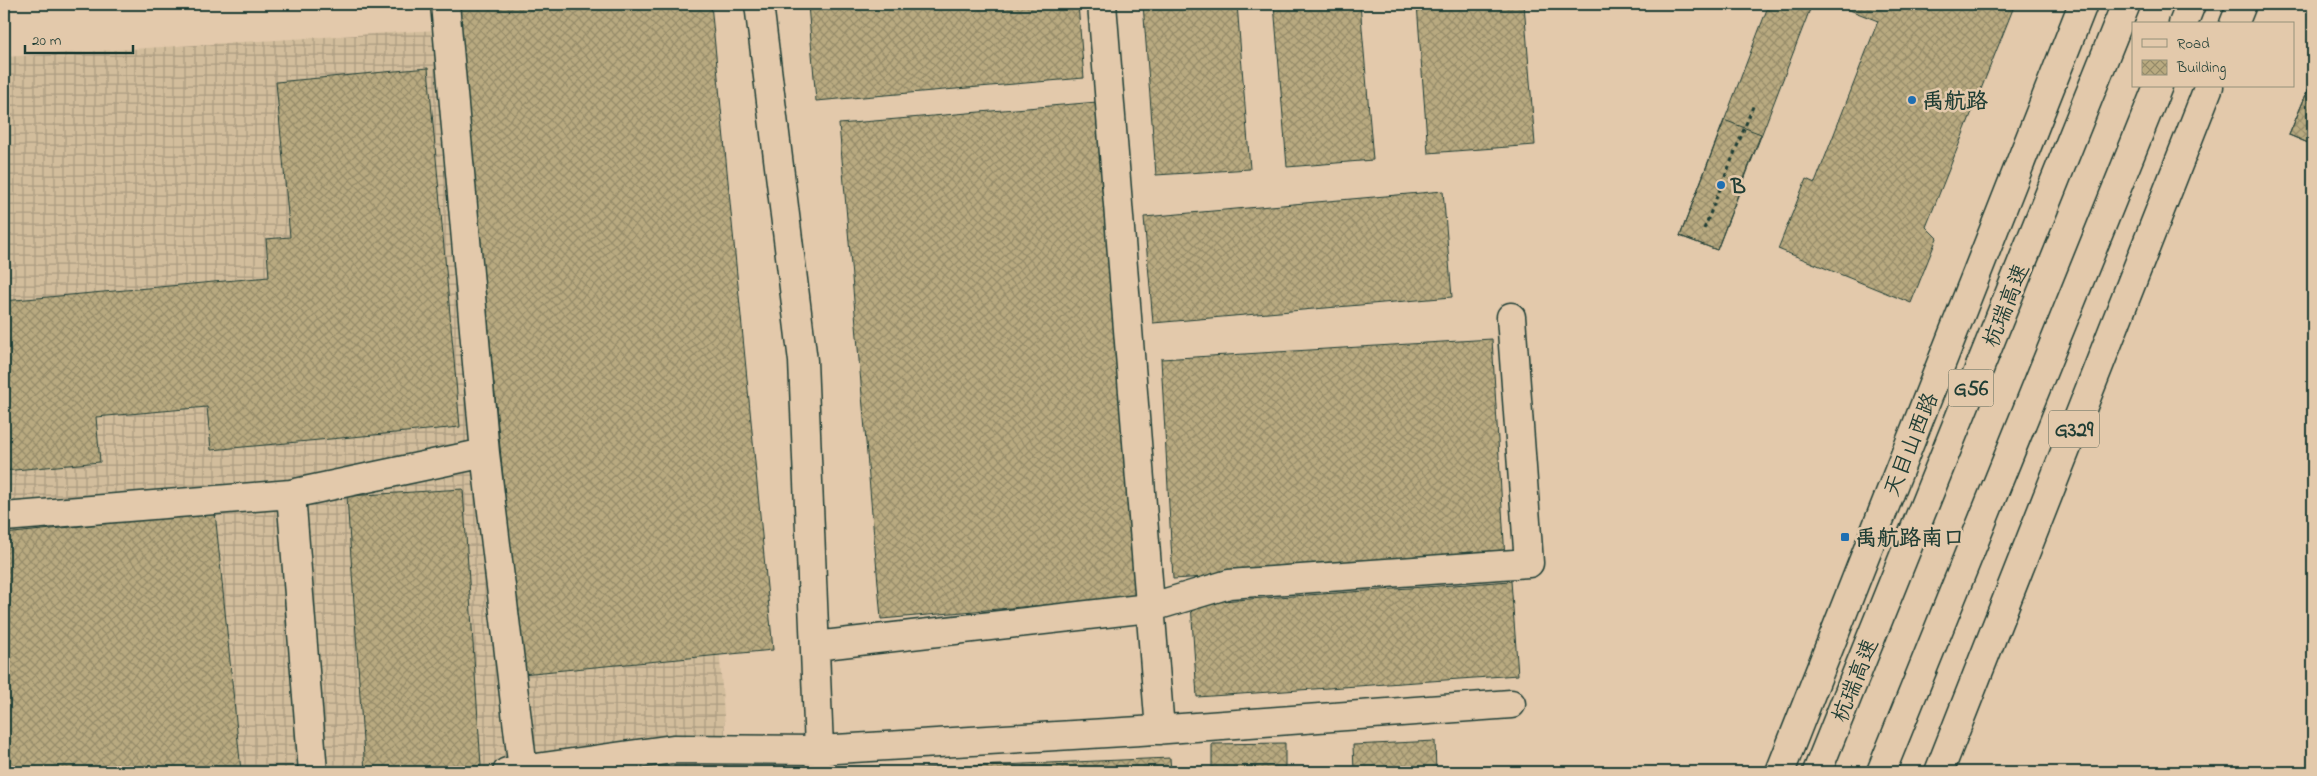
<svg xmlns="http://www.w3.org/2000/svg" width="2317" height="776" viewBox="0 0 2317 776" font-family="'Indie Flower','LXGW WenKai TC',sans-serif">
<defs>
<pattern id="industrial-grid" width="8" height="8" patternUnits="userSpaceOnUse" patternTransform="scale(1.25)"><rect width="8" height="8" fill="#d2bd9c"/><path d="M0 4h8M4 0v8" fill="none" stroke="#aa9b80"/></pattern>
<pattern id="building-cross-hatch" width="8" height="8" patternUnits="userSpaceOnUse" patternTransform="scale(1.25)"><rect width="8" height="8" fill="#b9aa80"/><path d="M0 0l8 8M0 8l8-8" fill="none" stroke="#968c6a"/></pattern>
</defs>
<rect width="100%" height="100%" fill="#e3c9ab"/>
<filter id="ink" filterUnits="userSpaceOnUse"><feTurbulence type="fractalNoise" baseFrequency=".02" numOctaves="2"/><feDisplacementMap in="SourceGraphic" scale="10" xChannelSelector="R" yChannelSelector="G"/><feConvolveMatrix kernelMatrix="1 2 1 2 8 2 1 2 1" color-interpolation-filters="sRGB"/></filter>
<g filter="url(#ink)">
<!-- industrial -->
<path fill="url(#industrial-grid)" d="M 674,15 L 728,772 L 4,772 L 4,57 Z"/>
<!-- building -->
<path fill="url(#building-cross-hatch)" stroke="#1f3d34" d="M 457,4 L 711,4 L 773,650 L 522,674 Z
M 828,4 L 1078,4 L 1084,78 L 816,101 L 808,5 Z
M 1143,4 L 1237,4 L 1250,169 L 1156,175 Z
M 1274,4 L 1360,4 L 1373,160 L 1287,167 Z
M 1417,4 L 1524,4 L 1535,145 L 1428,153 Z
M 1769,4 L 1812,4 L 1717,250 L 1680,236 Z
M 1834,4 L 2015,4 L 1926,227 L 1937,238 L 1911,303 L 1778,249 L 1806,179 L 1815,183 L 1878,21 Z
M 428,68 L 460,427 L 211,450 L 207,407 L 96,417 L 100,462 L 4,471 L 4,301 L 269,277 L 266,239 L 290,237 L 276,82 Z
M 2313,78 L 2313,145 L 2289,135 Z
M 2313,78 L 2313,145 L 2289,135 Z
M 1097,102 L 1139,597 L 881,619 L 839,124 Z
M 1724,120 L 1761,134 L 1717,250 L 1680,236 Z
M 1443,191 L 1452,297 L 1153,323 L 1144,217 Z
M 1492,339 L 1505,559 L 1173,579 L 1161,359 Z
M 463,489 L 481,766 L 365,772 L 347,496 Z
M 215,512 L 241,771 L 4,772 L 4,534 Z
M 1511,581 L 1518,675 L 1197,697 L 1191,603 Z
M 1435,741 L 1436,772 L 1354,772 L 1353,745 Z
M 1285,743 L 1285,772 L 1212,772 L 1212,744 Z
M 1170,758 L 1171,772 L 880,772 L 880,770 Z"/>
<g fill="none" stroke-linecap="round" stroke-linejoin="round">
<!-- minor casing -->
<g stroke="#1f3d34" stroke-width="31">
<path id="minor" d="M 759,4 L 803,361 L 820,772
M 1102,4 L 1160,730
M 485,453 L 523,770
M 4,517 L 291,494
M 815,646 L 1149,608 L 1229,584 L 1529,563 L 1511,317
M 313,772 L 291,494 L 485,453 L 445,4
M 507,772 L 673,749 L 819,750 L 1140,731 L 1511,704"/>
</g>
<!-- highway casing -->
<g stroke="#1f3d34" stroke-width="31">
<path id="highway" d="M 2183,24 L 2191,4
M 2234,24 L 2242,4
M 1780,772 L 2083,4
M 1817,772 L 2126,4
M 1881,772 L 2158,86
M 1939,772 L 2209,86"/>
</g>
<!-- path -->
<path stroke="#1f3d34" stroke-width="3" stroke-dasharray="4 4" stroke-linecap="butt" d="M 2312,132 L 2313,128
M 1704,229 L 1754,104"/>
<!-- minor -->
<use href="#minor" stroke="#e3c9ab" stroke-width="28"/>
<!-- highway -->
<use href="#highway" stroke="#e3c9ab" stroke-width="28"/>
</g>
</g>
<!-- markers -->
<g fill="#1f6fb2" stroke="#e3c9ab" stroke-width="2">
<circle cx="1912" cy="100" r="5"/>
<circle cx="1721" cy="185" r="5"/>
<rect x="1840" y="532" width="10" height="10" rx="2.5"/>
</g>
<g text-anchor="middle" stroke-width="5" stroke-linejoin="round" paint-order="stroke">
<!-- shield labels -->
<g fill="#e3c9ab" stroke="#5a6758" stroke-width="1">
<rect x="1948.5" y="369.5" width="45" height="37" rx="4"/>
<rect x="2049" y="410.5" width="50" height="37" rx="4"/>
</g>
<g font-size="21" font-weight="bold" fill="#1f3d34">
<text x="1971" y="395">G56</text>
<text x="2074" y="436">G329</text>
</g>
<!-- poi labels -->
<g font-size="22" font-weight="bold" fill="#1f3d34" stroke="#e3c9ab" text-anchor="start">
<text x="1922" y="108">禹航路</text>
<text x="1731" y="193">B</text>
<text x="1855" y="545">禹航路南口</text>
</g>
<!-- street labels -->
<g font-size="22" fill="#1f3d34" stroke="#e3c9ab">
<text transform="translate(2005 305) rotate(-68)" y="8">杭瑞高速</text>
<text transform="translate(1910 444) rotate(-68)" y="8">天目山西路</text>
<text transform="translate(1854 680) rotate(-68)" y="8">杭瑞高速</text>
</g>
</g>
<!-- margin -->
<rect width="2317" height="776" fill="none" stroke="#e3c9ab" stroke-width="20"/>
<rect x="10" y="10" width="2297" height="756" fill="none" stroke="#1f3d34" stroke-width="2" filter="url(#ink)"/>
<!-- legend -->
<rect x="2132" y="22" width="162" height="65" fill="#e3c9ab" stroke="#95917b"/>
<rect x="2142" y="39" width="25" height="8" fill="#e3c9ab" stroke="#95917b"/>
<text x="2177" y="48" font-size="15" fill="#1f3d34">Road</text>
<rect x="2142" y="60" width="25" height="15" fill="url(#building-cross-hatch)" stroke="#95917b"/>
<text x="2177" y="72" font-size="15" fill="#1f3d34">Building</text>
<!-- scale -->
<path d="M25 45v8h108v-8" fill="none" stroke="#1f3d34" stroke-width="2.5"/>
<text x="32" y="45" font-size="15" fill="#1f3d34" stroke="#e3c9ab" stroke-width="4" paint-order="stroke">20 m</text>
</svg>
